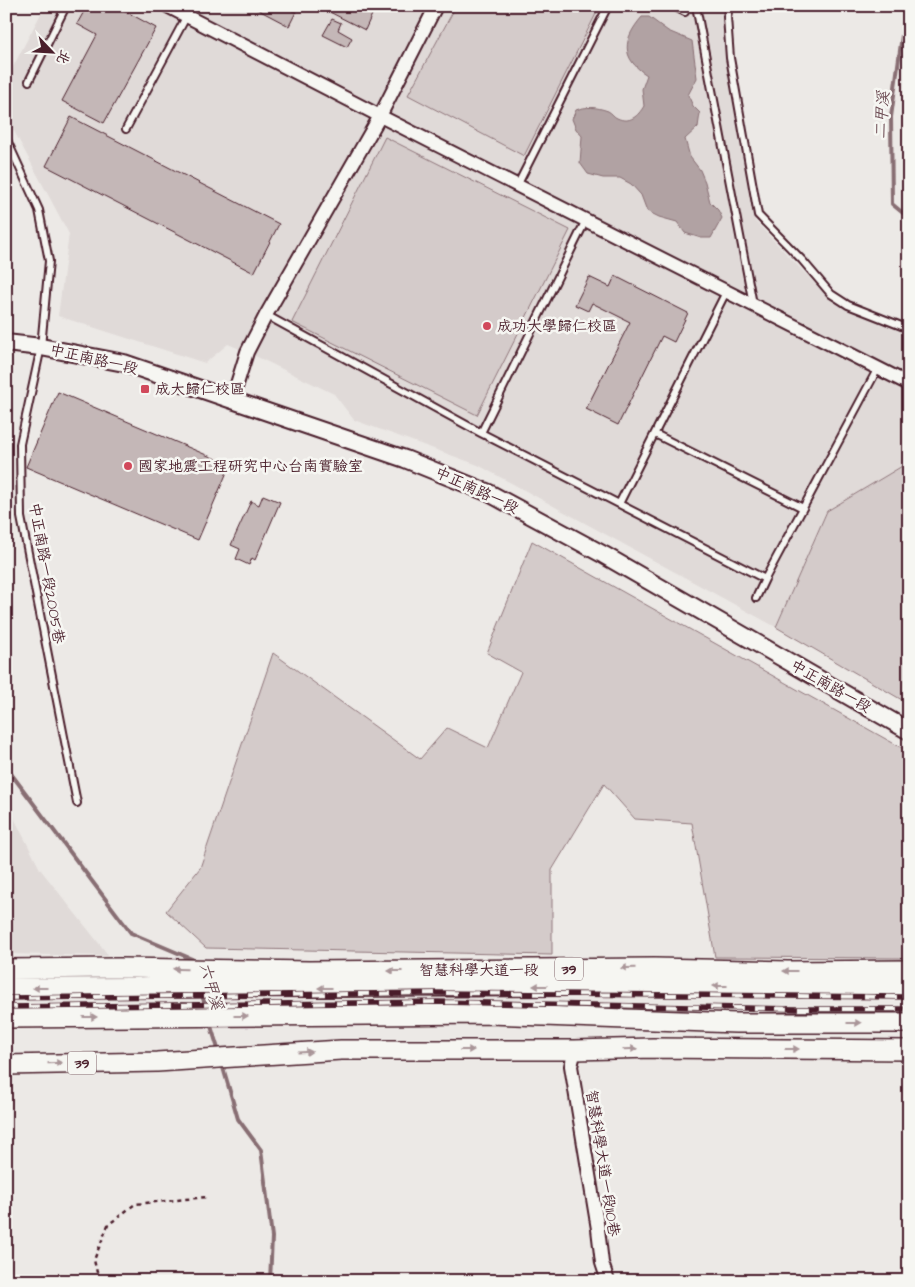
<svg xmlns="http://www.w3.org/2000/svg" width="915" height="1287" viewBox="0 0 915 1287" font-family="'Architects Daughter','LXGW WenKai TC',sans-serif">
<rect width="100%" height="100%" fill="#ece9e6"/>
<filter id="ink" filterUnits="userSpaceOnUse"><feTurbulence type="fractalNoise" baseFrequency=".02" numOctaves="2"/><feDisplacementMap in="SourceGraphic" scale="10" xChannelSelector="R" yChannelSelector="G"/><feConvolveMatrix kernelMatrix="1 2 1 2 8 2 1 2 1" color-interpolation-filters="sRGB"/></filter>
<g filter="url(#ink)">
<!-- built -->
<path fill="#e0dad8" d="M 45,6 L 725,6 L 722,22 L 730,86 L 755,221 L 822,291 L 840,306 L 909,335 L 909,462 L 827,511 L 776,627 L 478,465 L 354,420 L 334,394 L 247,352 L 228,344 L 205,363 L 58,316 L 69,234 L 6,116 L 6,80 Z
M 6,796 L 13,816 L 40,869 L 109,956 L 6,954 Z"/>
<!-- green -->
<path fill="#d4cbca" stroke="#8f757a" d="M 456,6 L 600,6 L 524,156 L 408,95 Z
M 385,137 L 570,230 L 477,415 L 292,322 Z
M 909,462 L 909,704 L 776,627 L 827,511 Z
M 532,541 L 909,752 L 909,958 L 715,957 L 692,823 L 635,819 L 604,784 L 552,870 L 552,955 L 206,948 L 166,911 L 200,868 L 273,653 L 420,759 L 447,728 L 488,748 L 521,672 L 487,653 Z"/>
<!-- water -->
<path fill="#b1a2a3" stroke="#886e73" d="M 642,17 L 649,17 L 668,31 L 692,41 L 697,78 L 688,95 L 693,106 L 700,113 L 698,127 L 685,139 L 690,157 L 700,170 L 705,182 L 710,202 L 718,210 L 722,218 L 711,238 L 701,238 L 685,233 L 677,222 L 659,217 L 647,211 L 641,195 L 631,184 L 620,178 L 603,178 L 588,174 L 580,163 L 582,136 L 576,129 L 572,119 L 576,110 C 586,106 597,107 608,111 C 612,113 614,117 617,118 C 630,124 638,116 644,106 L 642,89 L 647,75 C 620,58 623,39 642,17 Z"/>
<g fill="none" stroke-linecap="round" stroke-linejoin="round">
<!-- stream -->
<path stroke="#886e73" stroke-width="4" d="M 906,6 L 891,117 L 892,204 L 909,218
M 6,767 L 131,933 L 192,959 L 193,963
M 201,992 L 207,1011
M 210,1023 L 219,1052
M 222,1064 L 238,1119 L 261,1150 L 272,1237 L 270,1281"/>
</g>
<!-- building -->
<path fill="#c4b7b7" stroke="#4a1f2b" d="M 87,6 L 116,6 L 156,28 L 104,123 L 62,101 L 97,35 L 77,24 Z
M 251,6 L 294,6 L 292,11 L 296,12 L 289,26 Z
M 318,6 L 372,6 L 375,8 L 365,30 Z
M 332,19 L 341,23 L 338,30 L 352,38 L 347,47 L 323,35 Z
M 71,117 L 279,224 L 254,273 L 46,166 Z
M 615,276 L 688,313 L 674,342 L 662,336 L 618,425 L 586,409 L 630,322 L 592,303 L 588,311 L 575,305 L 589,277 L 610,287 Z
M 58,392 L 230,465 L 198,540 L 26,467 Z
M 263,495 L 280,502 L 255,560 L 252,558 L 249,565 L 236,559 L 240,549 L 231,545 L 251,501 L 259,505 Z"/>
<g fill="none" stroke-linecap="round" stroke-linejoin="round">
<!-- lane casing -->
<g stroke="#4a1f2b" stroke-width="10">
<path id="lane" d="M 673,6 L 685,12 L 688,6
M 696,6 L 753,304
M 729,6 L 727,17 L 730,58 L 758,215 L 802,260 L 831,294 L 848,305 L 909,329
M 29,81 L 66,6
M 126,129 L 192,6
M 6,138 L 39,210 L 49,261 L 41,347 L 20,444 L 21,517 L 77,803
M 517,186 L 608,6
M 266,315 L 481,433 L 765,579 L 878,368
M 481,433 L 586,220
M 655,434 L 803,508
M 619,504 L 726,292
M 756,598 L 765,579"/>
</g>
<!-- street casing -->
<g stroke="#4a1f2b" stroke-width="16">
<path id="street" d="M 167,6 L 380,116 L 909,384
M 232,400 L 247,352 L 266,315 L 380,116 L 436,6
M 575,1050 L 571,1066 L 598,1229 L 602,1263 L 608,1281"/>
</g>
<!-- secondary casing -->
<g stroke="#4a1f2b" stroke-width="20">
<path id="secondary" d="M 6,343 L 41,347 L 124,363 L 405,459 L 489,493 L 604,555 L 909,731"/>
</g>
<!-- primary casing -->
<g stroke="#4a1f2b" stroke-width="22">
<path id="primary" d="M 6,969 L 120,968 L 309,971 L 654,968 L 788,971 L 909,970
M 6,988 L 573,986 L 909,987
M 6,1018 L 490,1014 L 736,1023 L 909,1023
M 6,1065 L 157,1062 L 341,1050 L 575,1050 L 653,1048 L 909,1050"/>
</g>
<!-- path -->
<path stroke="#4a1f2b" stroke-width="2.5" stroke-dasharray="4 4" stroke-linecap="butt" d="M 99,1281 L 94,1260 L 108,1225 L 135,1204 L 207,1197"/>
<!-- lane -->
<use href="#lane" stroke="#f6f6f2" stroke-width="6"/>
<!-- street -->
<use href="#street" stroke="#f6f6f2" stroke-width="12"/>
<!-- secondary -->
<use href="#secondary" stroke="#f6f6f2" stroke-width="16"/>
<!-- primary -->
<use href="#primary" stroke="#f6f6f2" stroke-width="19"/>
<!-- rail casing -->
<g stroke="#4a1f2b" stroke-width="5.5">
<path id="rail" d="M 6,998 L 436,993 L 909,997
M 6,1007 L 438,1002 L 798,1009 L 909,1009"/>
</g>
<!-- rail -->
<use href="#rail" stroke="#f6f6f2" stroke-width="4" stroke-dasharray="11" stroke-linecap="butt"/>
</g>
<!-- one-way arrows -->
<defs><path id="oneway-solid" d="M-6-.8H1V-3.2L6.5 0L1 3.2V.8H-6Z" transform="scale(1.25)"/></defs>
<g fill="#a99598">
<use href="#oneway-solid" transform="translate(628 968) rotate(179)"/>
<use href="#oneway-solid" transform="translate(180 969) rotate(-179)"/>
<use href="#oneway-solid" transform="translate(395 971) rotate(180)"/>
<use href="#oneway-solid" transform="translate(790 971) rotate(-180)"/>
<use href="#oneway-solid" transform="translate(540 986) rotate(180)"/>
<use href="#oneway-solid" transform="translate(720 986) rotate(-180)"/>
<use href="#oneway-solid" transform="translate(40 988) rotate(180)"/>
<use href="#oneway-solid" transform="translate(325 988) rotate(180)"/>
<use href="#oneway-solid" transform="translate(241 1016)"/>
<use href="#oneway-solid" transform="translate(90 1017)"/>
<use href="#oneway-solid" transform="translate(854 1023)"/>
<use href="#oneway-solid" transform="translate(630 1049) rotate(-2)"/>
<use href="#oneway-solid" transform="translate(792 1049)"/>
<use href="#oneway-solid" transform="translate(467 1050)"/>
<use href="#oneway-solid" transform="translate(305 1052) rotate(-3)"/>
<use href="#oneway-solid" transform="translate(55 1063) rotate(-2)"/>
</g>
</g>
<!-- markers -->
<g fill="#d1495b" stroke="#f6f6f2" stroke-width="2">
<circle cx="487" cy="326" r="5"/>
<rect x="140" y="384" width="10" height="10" rx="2.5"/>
<circle cx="128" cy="466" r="5"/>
</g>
<g text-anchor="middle" stroke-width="5" stroke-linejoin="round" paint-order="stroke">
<!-- shield labels -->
<g fill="#f6f6f2" stroke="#7e6067" stroke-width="1">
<rect x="555" y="957.5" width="28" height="23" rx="4"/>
<rect x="68" y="1051.5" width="28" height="23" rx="4"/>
</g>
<g font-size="14" font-weight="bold" fill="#4a1f2b">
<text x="569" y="974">39</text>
<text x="82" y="1068">39</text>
</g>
<!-- poi labels -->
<g font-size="15" fill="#4a1f2b" stroke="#f6f6f2" text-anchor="start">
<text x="497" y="331">成功大學歸仁校區</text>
<text x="155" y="394">成大歸仁校區</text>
<text x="138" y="471">國家地震工程研究中心台南實驗室</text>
</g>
<!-- street labels -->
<g font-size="15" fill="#4a1f2b" stroke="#f6f6f2">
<text transform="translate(94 359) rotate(13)" y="5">中正南路一段</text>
<text transform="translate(477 490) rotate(25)" y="5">中正南路一段</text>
<text transform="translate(47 573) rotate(80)" y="5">中正南路一段2005巷</text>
<text transform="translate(831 686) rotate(30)" y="5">中正南路一段</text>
<text x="479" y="975">智慧科學大道一段</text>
<text transform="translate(603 1163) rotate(81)" y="5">智慧科學大道一段110巷</text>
</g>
<!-- water labels -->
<g font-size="16" font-style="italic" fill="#6e4d55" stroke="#f6f6f2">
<text transform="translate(881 115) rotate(-86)" y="6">二甲溪</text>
<text transform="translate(212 986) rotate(74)" y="6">六甲溪</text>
</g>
</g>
<!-- margin -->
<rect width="915" height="1287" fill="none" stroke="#f6f6f2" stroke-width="25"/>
<rect x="12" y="12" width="890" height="1262" fill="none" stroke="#4a1f2b" stroke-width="2" filter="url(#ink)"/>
<!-- north arrow -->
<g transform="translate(52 52) rotate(115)" stroke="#f6f6f2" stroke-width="4" paint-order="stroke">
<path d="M0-4L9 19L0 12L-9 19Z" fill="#4a1f2b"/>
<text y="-8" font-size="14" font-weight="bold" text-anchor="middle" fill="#4a1f2b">北</text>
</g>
</svg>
